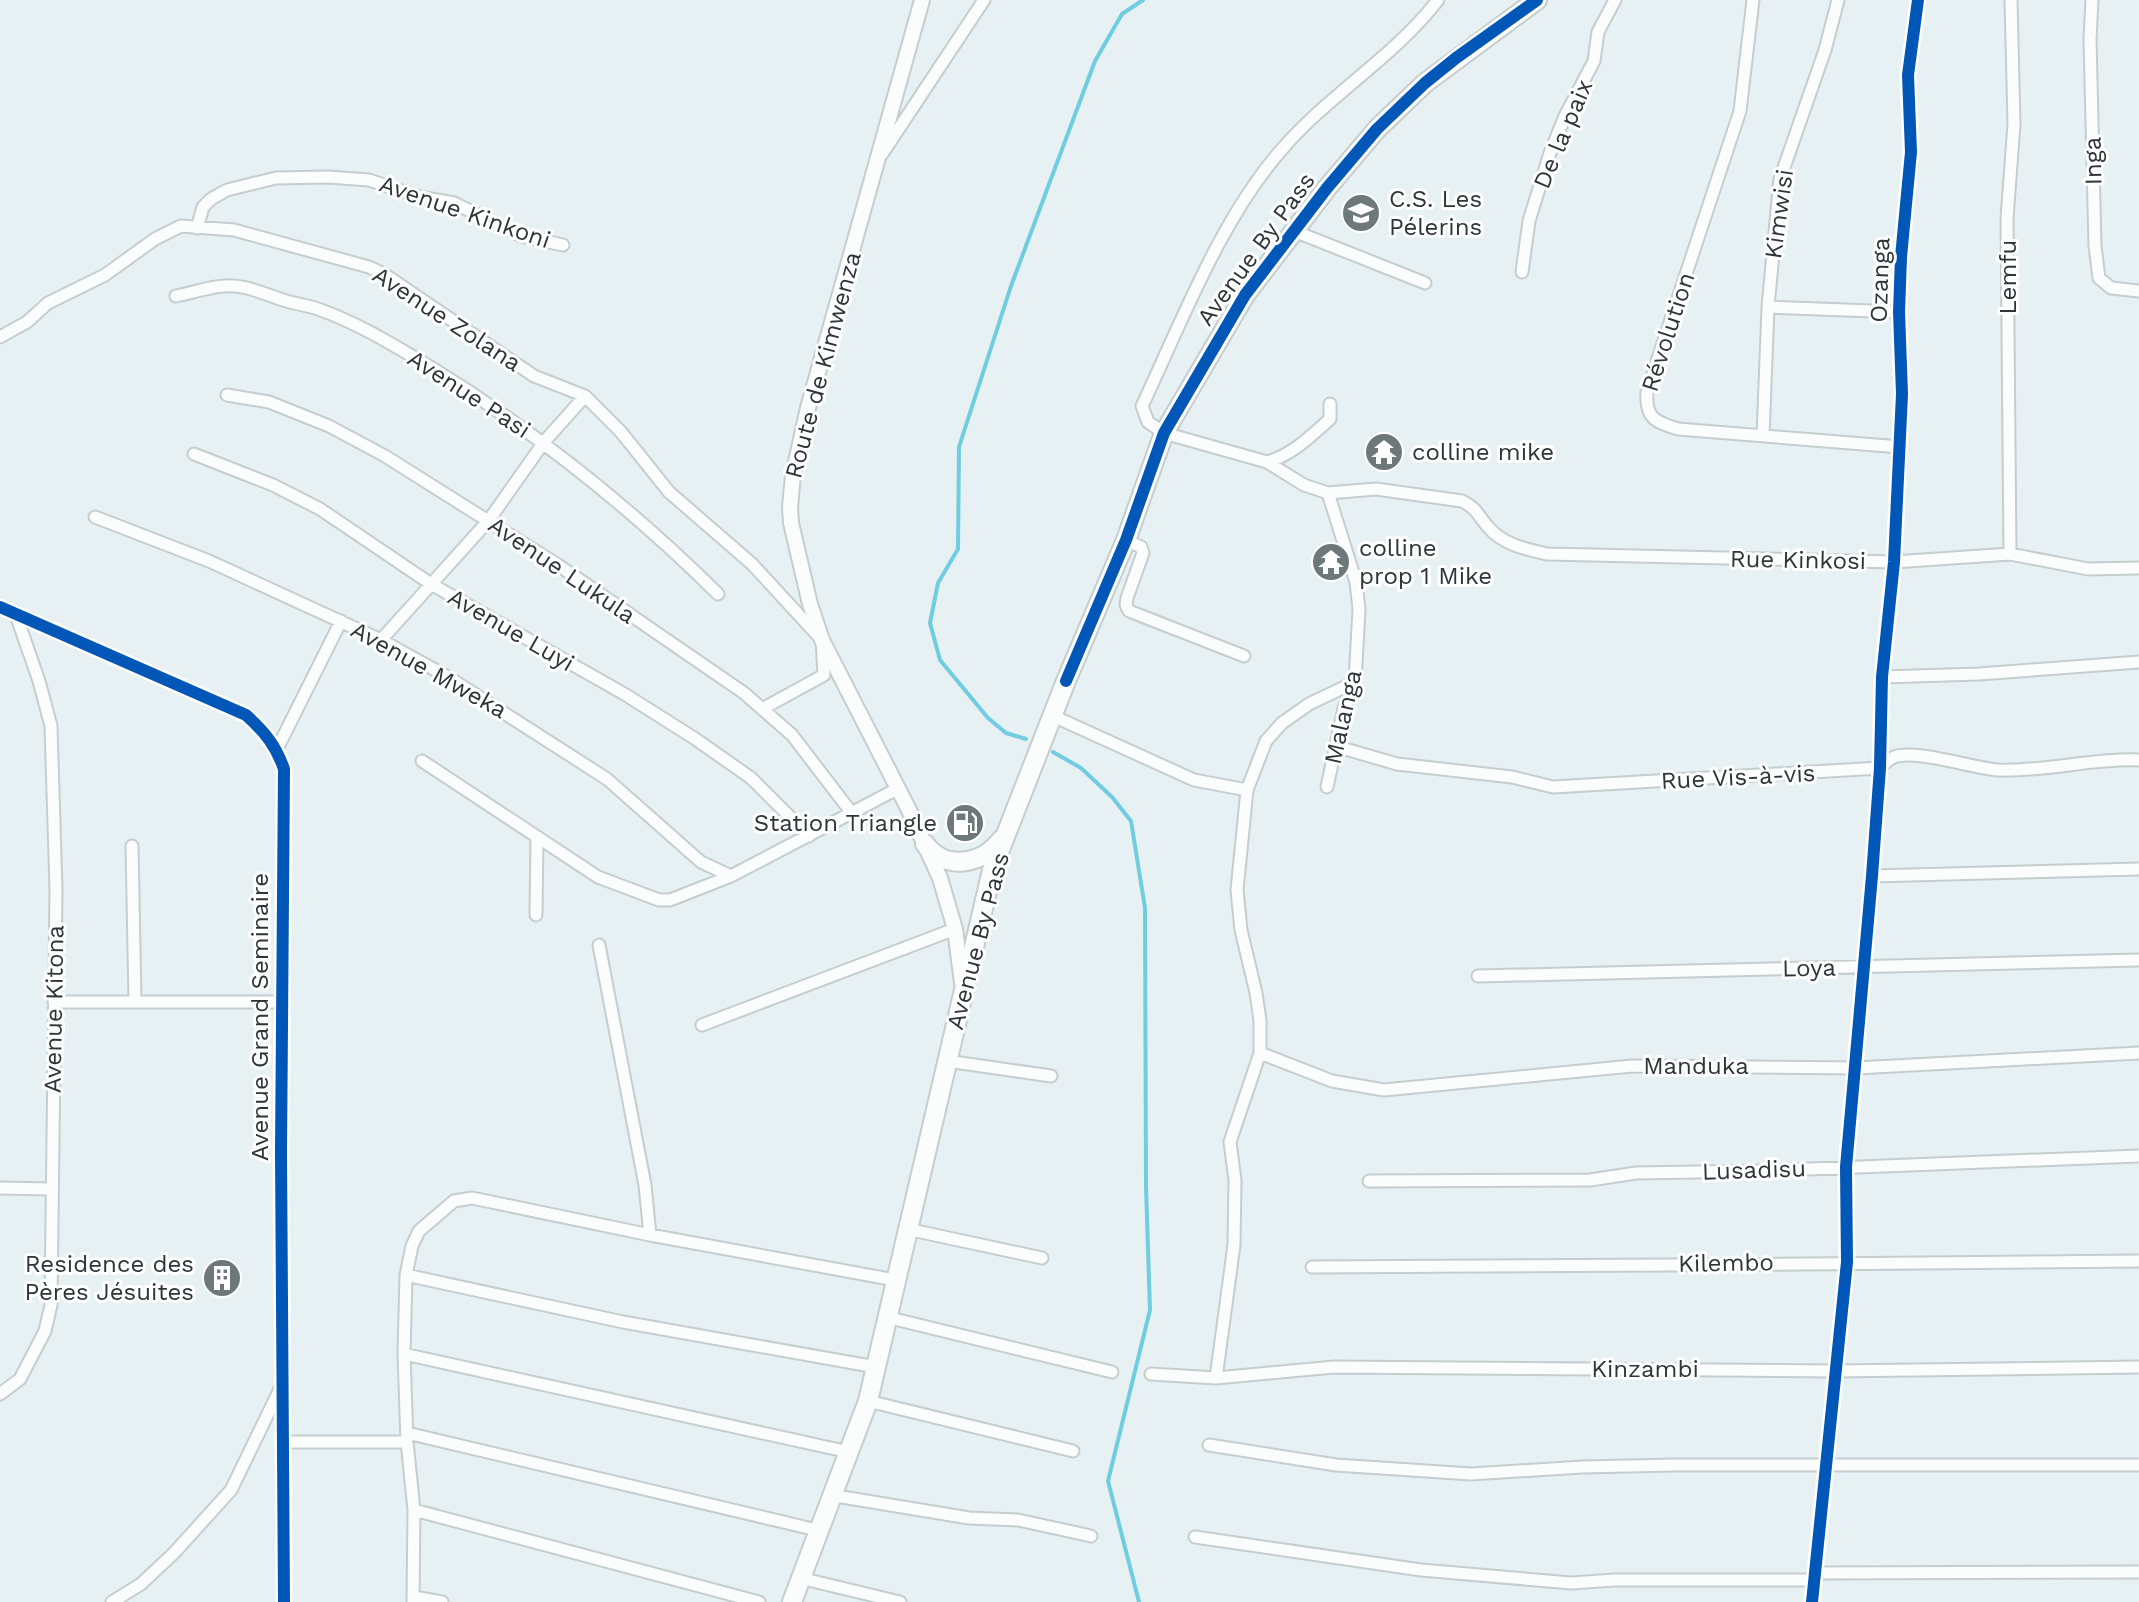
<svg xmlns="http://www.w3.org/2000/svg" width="2139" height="1602" viewBox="0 0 2139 1602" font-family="'Work Sans',sans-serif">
<rect width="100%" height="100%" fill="#e7f1f4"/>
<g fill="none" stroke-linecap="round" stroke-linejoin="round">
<!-- stream -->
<path stroke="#70cce0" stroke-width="4" d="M 1026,739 L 1006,733 L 988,718 L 940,660 L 930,623 L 938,583 L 958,549 L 959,447 L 1011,286 L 1095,61 L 1122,14 L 1143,0
M 1053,752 L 1081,768 L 1112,797 L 1131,821 L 1145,908 L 1146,1187 L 1150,1310 L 1108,1481 L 1139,1602"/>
<!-- minor casing -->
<g stroke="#c5cdcf" stroke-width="15">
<path id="minor" d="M 1753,0 L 1740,111 L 1647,392 C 1645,418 1655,422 1678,429 L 1900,447
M 2092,0 L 2090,39 L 2095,246 L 2099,278 L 2111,288 L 2139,291
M 882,154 L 984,0
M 197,228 L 203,207 L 211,199 L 227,190 L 276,178 L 328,177 L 369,180 L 420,197 L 454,203 L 521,236 L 563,245
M 1294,231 L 1425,283
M 1522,272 L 1529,221 L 1550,153 L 1565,116 L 1594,61 L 1598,32 L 1615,0
M 176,296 C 192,293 208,287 224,286 C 245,284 264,294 283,300 C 294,304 307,305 318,309 C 358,323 395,346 432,368 C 536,432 631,508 718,594
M 1768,307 L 1899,312
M 0,337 L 27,322 L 48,303 L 105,275 L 155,239 L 181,226 L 234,230 L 369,267 L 384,274 L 534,376 L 585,396 L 621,432 L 669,492 L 752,564 L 822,640 L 824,675 L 762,709
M 227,395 L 269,402 L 329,426 L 385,456 L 558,565 L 744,693 L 792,735 L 851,812
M 1763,436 L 1768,307 L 1780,179 L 1825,50 L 1838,0
M 194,454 L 273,485 L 320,509 L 431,584 L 626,695 L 694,738 L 751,778 L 809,836
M 1267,462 C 1292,455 1311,436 1330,419 L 1330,404
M 1328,493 L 1376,489 L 1462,501 C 1478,509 1478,516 1489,528 C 1504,545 1526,549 1547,554 L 1894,562 L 2010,554 L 2088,569 L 2139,568
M 95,517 L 209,561 L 381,640 L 448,677 L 607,779 L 701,862 L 731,876
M 1126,540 L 1141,547 L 1143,553 L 1127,598 L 1126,605 L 1129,611 L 1244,656
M 2010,554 L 2007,218 L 2014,124 L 2011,0
M 0,607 L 246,715 C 265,732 276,746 284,769 L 281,1153 L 284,1602
M 381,640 L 489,520 L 544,442 L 585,396
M 1882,677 L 1979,674 L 2139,662
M 1053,716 L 1194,780 L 1247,790
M 1335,746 L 1397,764 L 1512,777 L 1553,787 L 1880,768 C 1884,764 1889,759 1894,757 C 1916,749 1972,768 1998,770 C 2046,772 2092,758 2139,760
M 277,749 L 341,621
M 422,761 L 598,877 L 659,900 L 670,900 L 731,876 L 897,789
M 1327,787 L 1344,708 L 1355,682 L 1359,609 L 1356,582 L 1328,493 L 1304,485 L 1267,462 L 1164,433 L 1148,422 L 1142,406 C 1182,321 1221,218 1283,148 C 1330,94 1394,57 1438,0
M 132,846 L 135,1001
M 1872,876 L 2139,869
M 536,915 L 537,837
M 599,945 L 645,1185 L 650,1235
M 1478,976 L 2139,960
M 54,1002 L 282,1002
M 702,1025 L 955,929
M 1260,1053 L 1332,1081 L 1384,1090 L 1632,1066 L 1856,1068 L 2139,1053
M 947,1061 L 1051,1076
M 1369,1181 L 1590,1180 L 1636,1173 L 1756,1171 L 2139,1156
M 0,1188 L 51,1189
M 907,1229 L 1042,1258
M 1312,1267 C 1588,1265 1863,1265 2139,1261
M 406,1275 L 623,1322 L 876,1367
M 886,1317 L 1112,1372
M 404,1354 L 849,1452
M 1151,1374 L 1216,1378 L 1334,1367 L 1834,1371 L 2139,1367
M 1216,1378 L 1234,1245 L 1235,1180 L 1230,1142 L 1260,1053 L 1260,1020 L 1256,993 L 1241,930 L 1237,890 L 1247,790 L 1266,741 L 1282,723 L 1309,704 L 1355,682
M 0,1394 L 20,1379 L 45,1331 L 51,1305 L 56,890 L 51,726 L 39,681 L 15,612
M 868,1401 L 1073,1451
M 407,1433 L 817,1530
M 283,1442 L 407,1442
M 1209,1445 L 1336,1465 L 1471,1474 L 1582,1467 L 1674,1465 L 2139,1465
M 830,1495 L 969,1518 L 1018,1520 L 1091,1536
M 414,1510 L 759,1602
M 1195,1537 L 1421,1570 L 1571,1583 L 1614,1580 L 1814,1580
M 1816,1573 L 2139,1572
M 800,1578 L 900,1602
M 414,1597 L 442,1602
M 112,1602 L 141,1584 L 174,1553 L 231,1490 L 282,1385
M 413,1602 L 414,1510 L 407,1442 L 404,1354 L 406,1275 L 412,1246 L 419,1231 L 454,1201 L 472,1198 L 650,1235 L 895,1280
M 1812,1602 L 1847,1262 L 1846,1167 L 1872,876 L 1880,768 L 1882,677 L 1894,562 L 1902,394 L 1899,312 L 1901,257 L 1911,152 L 1908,75 L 1918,0"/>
</g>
<!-- tertiary casing -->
<g stroke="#c5cdcf" stroke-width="18">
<path id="tertiary" d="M 922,0 L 808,408 L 793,475 L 790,507 L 791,523 L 810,604 L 822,640 L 908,808 L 940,878 L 955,929 L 962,983"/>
</g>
<!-- trunk casing -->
<g stroke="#c5cdcf" stroke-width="22">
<path id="trunk" d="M 925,844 C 945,871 981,865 1001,840
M 792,1602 L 868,1401 L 992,870 L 1066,681 L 1126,540 L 1164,433 L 1245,295 L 1327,188 L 1377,129 L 1425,83 L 1537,0"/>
</g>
<!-- minor -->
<use href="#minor" stroke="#fbfdfd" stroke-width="11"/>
<!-- tertiary -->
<use href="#tertiary" stroke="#fbfdfd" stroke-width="14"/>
<!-- trunk -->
<use href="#trunk" stroke="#fbfdfd" stroke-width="18"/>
<!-- cycleway casing -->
<g stroke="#fff" stroke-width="17">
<path id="cycleway" d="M 0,607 L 246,715 C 265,732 276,746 284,769 L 281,1153 L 284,1602
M 1066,681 L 1126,540 L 1164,433 L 1245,295 L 1327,188 L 1377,129 L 1425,83 L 1456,58 L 1537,0
M 1812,1602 L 1847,1262 L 1846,1167 L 1872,876 L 1880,768 L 1882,677 L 1894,562 L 1902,394 L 1899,312 L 1901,257 L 1911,152 L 1908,75 L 1918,0"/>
</g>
<!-- cycleway -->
<use href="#cycleway" stroke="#0057b8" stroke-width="12"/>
</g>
<!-- icons -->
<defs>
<g id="school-disc" transform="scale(2)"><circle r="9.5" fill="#6e7779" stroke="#fff"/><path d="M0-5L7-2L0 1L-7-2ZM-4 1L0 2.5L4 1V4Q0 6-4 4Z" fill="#fff"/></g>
<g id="temple-disc" transform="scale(2)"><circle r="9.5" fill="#6e7779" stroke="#fff"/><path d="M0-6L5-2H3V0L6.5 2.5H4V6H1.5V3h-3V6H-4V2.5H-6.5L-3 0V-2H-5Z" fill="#fff"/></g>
<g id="fuel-disc" transform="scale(2)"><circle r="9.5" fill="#6e7779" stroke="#fff"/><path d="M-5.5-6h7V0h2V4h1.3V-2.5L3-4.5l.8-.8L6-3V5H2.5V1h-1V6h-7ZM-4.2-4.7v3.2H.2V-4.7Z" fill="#fff"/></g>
<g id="building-disc" transform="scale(2)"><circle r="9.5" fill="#6e7779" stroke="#fff"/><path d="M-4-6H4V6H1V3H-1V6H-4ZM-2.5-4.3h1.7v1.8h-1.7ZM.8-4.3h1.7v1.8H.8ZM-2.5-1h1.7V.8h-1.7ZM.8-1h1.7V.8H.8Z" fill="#fff"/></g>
</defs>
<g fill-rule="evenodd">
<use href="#school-disc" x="1361" y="213"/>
<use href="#temple-disc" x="1384" y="452"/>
<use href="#temple-disc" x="1331" y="562"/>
<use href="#fuel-disc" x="965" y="823"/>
<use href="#building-disc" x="222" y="1278"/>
</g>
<g text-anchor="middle" stroke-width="6" stroke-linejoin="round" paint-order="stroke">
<!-- street labels -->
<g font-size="24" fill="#2d3537" stroke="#fff">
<text transform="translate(1563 134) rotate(-67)" y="8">De la paix</text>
<text transform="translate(2093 161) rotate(-91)" y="8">Inga</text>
<text transform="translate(465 212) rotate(19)" y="8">Avenue Kinkoni</text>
<text transform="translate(1779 214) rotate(-82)" y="8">Kimwisi</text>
<text transform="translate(1256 249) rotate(-54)" y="8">Avenue By Pass</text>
<text transform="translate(2008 277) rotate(-90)" y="8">Lemfu</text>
<text transform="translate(1880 280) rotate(-88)" y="8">Ozanga</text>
<text transform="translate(447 319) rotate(33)" y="8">Avenue Zolana</text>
<text transform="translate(1668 332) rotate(-72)" y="8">Révolution</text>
<text transform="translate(823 365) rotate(-75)" y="8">Route de Kimwenza</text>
<text transform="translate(469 394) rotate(33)" y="8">Avenue Pasi</text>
<text transform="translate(1798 560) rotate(1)" y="8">Rue Kinkosi</text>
<text transform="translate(562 570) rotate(34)" y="8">Avenue Lukula</text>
<text transform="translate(511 630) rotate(30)" y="8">Avenue Luyi</text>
<text transform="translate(429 670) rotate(29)" y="8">Avenue Mweka</text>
<text transform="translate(1343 717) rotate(-77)" y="8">Malanga</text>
<text transform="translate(1738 777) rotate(-3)" y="8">Rue Vis-à-vis</text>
<text transform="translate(978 941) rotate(-75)" y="8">Avenue By Pass</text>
<text transform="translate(1809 968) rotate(-1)" y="8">Loya</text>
<text transform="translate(54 1009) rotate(-89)" y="8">Avenue Kitona</text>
<text transform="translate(260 1017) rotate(-90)" y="8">Avenue Grand Seminaire</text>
<text x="1696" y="1074">Manduka</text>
<text transform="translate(1754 1170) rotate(-2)" y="8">Lusadisu</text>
<text transform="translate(1726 1263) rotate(-1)" y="8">Kilembo</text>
<text x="1645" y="1377">Kinzambi</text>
</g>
<!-- poi labels -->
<g font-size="24" fill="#2d3537" stroke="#fff" text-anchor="start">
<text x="1389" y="207">C.S. Les<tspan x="1389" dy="28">Pélerins</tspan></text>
<text x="1412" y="460">colline mike</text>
<text x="1359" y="556">colline<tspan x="1359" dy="28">prop 1 Mike</tspan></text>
<text x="937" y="831" text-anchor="end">Station Triangle</text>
<text x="194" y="1272" text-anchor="end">Residence des<tspan x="194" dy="28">Pères Jésuites</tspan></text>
</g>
</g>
</svg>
